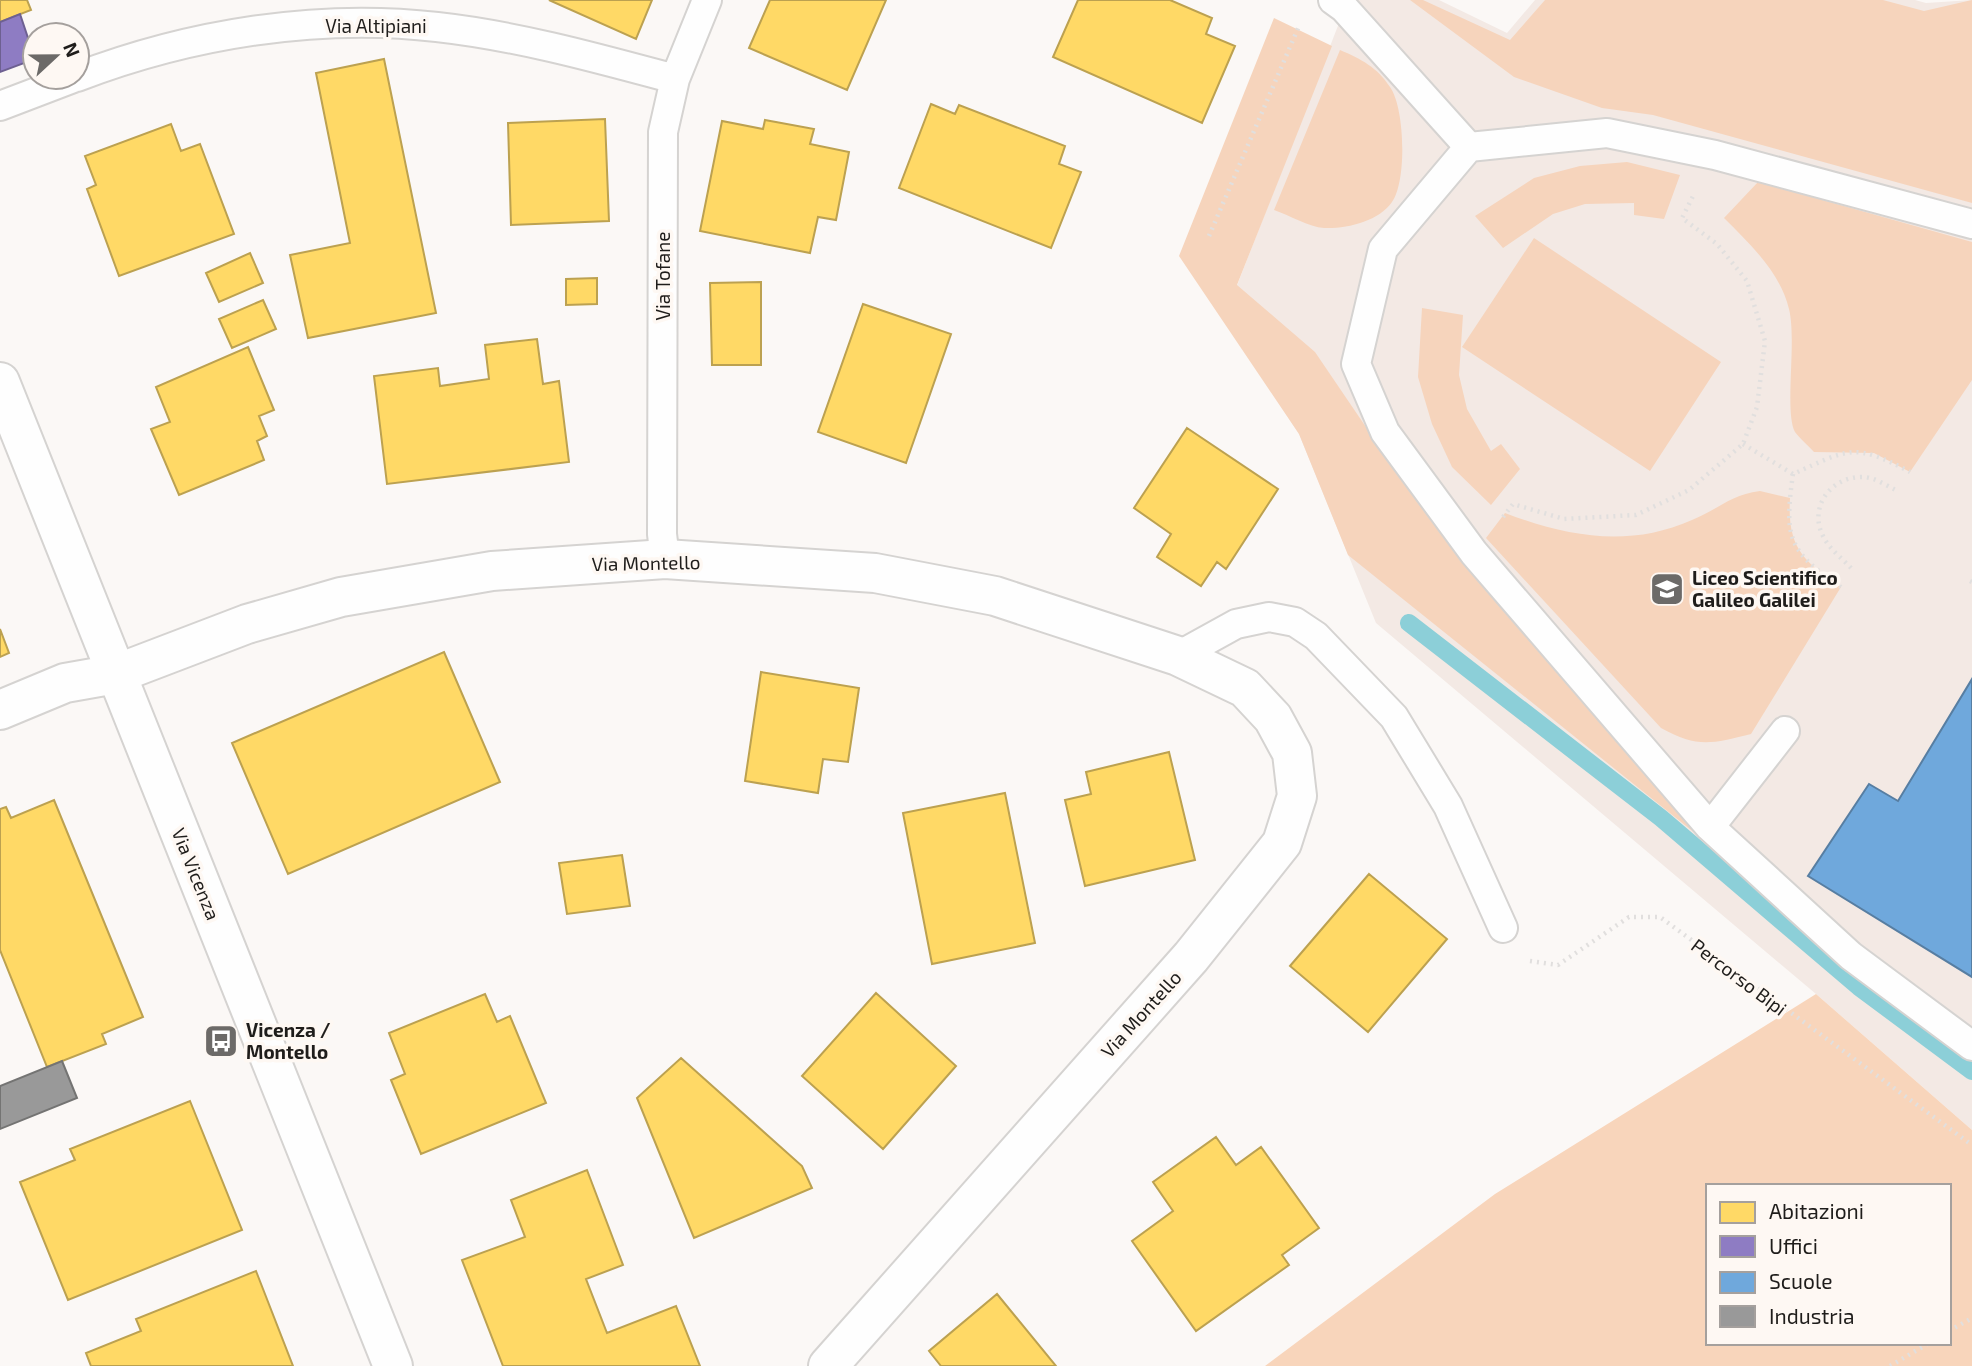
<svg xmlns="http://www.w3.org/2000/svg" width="1972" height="1366" viewBox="0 0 1972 1366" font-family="'Exo 2',sans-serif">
<rect width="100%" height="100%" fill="#fbf8f6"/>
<!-- built -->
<path fill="#f3e9e4" d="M 1348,0 L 1439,0 L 1507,33 L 1535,0 L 1915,0 L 1926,3 L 1972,0 L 1972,1130 L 1816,994 L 1376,623 L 1299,434 L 1224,319 Z"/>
<!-- green -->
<path fill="#f6d4bc" d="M 1410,0 L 1423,0 L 1510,40 L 1545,0 L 1883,0 L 1924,11 L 1972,0 L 1972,203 L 1653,115 L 1602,108 L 1514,77 Z
M 1274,18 L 1332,46 L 1237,285 L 1315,352 L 1406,486 L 1701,838 L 1348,555 L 1299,434 L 1179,256 Z
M 1340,50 C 1361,59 1377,67 1390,87 C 1405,108 1407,181 1392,202 C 1379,221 1347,229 1324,228 C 1309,227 1289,215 1274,210 Z
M 1627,162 L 1680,175 L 1664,219 L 1634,215 L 1634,203 L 1585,204 L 1553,214 L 1503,248 L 1475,216 L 1534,178 L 1580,166 Z
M 1758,182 L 1972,242 L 1972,380 L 1910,472 L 1874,453 L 1814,452 C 1808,445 1800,439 1795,432 C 1784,411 1797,341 1789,309 C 1780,272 1750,244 1724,218 Z
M 1534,238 L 1721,362 L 1650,471 L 1462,347 Z
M 1422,308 L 1463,315 L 1459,375 L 1467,409 L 1491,451 L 1501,444 L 1520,469 L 1491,505 L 1452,467 L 1432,424 L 1418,377 Z
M 1760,491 L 1790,498 C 1787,547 1803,561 1841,587 L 1751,734 C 1711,744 1697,748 1661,728 L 1486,538 L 1505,513 C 1568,537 1629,548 1692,520 C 1719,509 1730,495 1760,491 Z"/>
<!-- forest -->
<path fill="#f8d5bb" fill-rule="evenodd" d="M 1816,994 L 1972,1130 L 1972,1366 L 1265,1366 L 1495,1194 ZM 1708,1186 L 1949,1186 L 1949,1343 L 1708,1343 Z"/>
<!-- homes -->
<path fill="#ffd966" stroke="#bca150" stroke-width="2" d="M 0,0 L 27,0 L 31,10 L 0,22 Z
M 549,0 L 652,0 L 636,39 Z
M 770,0 L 886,0 L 847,90 L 749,48 Z
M 1078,0 L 1170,0 L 1212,18 L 1206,34 L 1235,46 L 1202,123 L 1053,57 Z
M 384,59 L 436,313 L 308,338 L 290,255 L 350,243 L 316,73 Z
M 931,104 L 955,114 L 959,105 L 1065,146 L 1059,164 L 1081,172 L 1051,248 L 899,188 Z
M 605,119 L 609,221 L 511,225 L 508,123 Z
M 765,120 L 814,129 L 810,144 L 849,152 L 836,220 L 818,217 L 810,253 L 700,231 L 722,121 L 763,129 Z
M 171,124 L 181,151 L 200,144 L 234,234 L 119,276 L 87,189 L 96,185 L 85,156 Z
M 250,253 L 263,283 L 219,302 L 206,273 Z
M 597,278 L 597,304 L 566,305 L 566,279 Z
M 761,282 L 761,365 L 712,365 L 710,283 Z
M 263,300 L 276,329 L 232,348 L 219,319 Z
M 863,304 L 951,334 L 906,463 L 818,432 Z
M 537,339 L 543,384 L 559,381 L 569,462 L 387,484 L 374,376 L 438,368 L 440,386 L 489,379 L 485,345 Z
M 248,347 L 274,410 L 259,416 L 267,436 L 257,441 L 264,460 L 179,495 L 151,429 L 170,422 L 156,387 Z
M 1187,428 L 1278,489 L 1226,569 L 1217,562 L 1201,586 L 1157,557 L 1171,534 L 1134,508 Z
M 0,629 L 9,653 L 0,657 Z
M 444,652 L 500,782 L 288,874 L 232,743 Z
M 761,672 L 859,688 L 848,762 L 823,759 L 818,793 L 745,781 Z
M 1169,752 L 1195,860 L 1085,886 L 1065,800 L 1091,794 L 1086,772 Z
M 1005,793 L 1035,943 L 932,964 L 903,813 Z
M 54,800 L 143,1017 L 102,1034 L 106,1044 L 47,1067 L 0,950 L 0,809 L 6,807 L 11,818 Z
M 622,855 L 630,906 L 567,914 L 559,863 Z
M 1369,874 L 1447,939 L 1368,1032 L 1290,966 Z
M 876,993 L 956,1066 L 883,1149 L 802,1076 Z
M 485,994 L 497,1022 L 510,1016 L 546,1103 L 421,1154 L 391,1080 L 405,1074 L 389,1033 Z
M 681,1058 L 802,1166 L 812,1188 L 694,1238 L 637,1098 Z
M 190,1101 L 242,1230 L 68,1300 L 20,1182 L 75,1160 L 70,1149 Z
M 1216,1137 L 1236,1165 L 1261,1147 L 1319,1228 L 1282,1255 L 1289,1265 L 1196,1331 L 1132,1241 L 1173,1211 L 1153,1182 Z
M 587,1170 L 623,1265 L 586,1279 L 607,1333 L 676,1306 L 700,1366 L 503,1366 L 462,1260 L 525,1237 L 511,1200 Z
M 256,1271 L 293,1366 L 91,1366 L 86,1353 L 141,1331 L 136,1319 Z
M 997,1294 L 1056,1366 L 941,1366 L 929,1351 Z"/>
<!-- offices -->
<path fill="#8e7cc3" stroke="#6d6091" stroke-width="2" d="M 20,14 L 35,59 L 0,72 L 0,22 Z"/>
<!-- schools -->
<path fill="#6fa8dc" stroke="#577ea2" stroke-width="2" d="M 1972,679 L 1972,977 L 1808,876 L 1869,784 L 1898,801 Z"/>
<!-- industry -->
<path fill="#999" stroke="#747473" stroke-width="2" d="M 62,1061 L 77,1098 L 0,1129 L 0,1086 Z"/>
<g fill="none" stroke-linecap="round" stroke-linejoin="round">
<!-- stream -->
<path stroke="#8ccfd8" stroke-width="18" d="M 1409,623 L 1661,818 L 1859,987 L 1972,1071"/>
<!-- lane casing -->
<g stroke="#d5d3d1" stroke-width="32">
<path id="lane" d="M 1333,0 L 1344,8 L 1469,147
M 77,77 C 189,34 318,13 437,27 C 518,36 597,58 675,79
M 0,106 L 76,77
M 1972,224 L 1715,155 L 1607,133 L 1469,147 L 1383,249 L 1356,364 L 1385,432 L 1474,553 L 1710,827 L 1851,956 L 1972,1046
M 665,559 L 662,534 L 663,132 L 675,79 L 707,0
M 1178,656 L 1236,624 L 1269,617 L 1295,622 L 1316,636 L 1394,717 L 1448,806 L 1503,928
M 1710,827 L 1785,731"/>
</g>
<!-- street casing -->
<g stroke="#d5d3d1" stroke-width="42">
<path id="street" d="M 0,710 L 65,683 L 116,674 L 247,624 L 341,597 L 492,571 L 665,559 L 875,573 L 995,596 L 1178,656 L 1245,688 L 1273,718 L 1292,753 L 1297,796 L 1282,843 L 1191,957 L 828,1366"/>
</g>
<!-- secondary casing -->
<g stroke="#d5d3d1" stroke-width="42">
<path id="secondary" d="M 0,382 L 393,1366"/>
</g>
<!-- path -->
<path stroke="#e1dfde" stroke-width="4.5" stroke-dasharray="2 5" stroke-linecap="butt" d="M 1209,236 L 1299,26
M 1743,444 L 1793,474 C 1849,449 1854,442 1910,472
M 1793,474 C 1784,538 1788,551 1841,587
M 1503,517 L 1513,504 L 1564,519 L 1636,515 L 1689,490 L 1743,444 L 1757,407 L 1765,341 L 1747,281 L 1717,244 L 1682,218 L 1694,194
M 1851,568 C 1842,558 1829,549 1823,536 C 1808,506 1832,476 1863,477 C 1874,477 1887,486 1898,491
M 1970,581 L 1972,582
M 1530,961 L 1558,965 L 1629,917 L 1660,917 L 1972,1145
M 1949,1331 L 1972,1318
M 1890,1366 L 1929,1343"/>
<!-- lane -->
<use href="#lane" stroke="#fefefe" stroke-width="28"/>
<!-- street -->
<use href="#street" stroke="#fefefe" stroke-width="38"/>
<!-- secondary -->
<use href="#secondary" stroke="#fefefe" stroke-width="38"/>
</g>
<!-- icons -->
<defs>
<g id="school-square" transform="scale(1.75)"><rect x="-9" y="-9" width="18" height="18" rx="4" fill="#6c6a68" stroke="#fef8f3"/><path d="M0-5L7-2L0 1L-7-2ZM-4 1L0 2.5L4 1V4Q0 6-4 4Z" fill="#fff"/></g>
<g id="bus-square" transform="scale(1.75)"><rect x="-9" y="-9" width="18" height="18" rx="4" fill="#6c6a68" stroke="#fef8f3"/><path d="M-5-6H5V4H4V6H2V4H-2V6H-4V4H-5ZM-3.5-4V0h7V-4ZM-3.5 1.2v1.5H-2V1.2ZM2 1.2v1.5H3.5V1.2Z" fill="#fff"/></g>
</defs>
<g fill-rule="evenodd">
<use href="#school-square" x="1667" y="589"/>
<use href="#bus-square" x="221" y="1041"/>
</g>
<g text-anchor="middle" stroke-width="7" stroke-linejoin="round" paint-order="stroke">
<!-- street labels -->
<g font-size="19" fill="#1f1d1b" stroke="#fef8f3">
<text x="376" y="33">Via Altipiani</text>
<text transform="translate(663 276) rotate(-90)" y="7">Via Tofane</text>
<text transform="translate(646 563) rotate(-1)" y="7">Via Montello</text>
<text transform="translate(196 874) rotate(68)" y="7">Via Vicenza</text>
<text transform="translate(1739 977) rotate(37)" y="7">Percorso Bipi</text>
<text transform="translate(1141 1014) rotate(-48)" y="7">Via Montello</text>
</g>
<!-- poi labels -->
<g font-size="19" font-weight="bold" fill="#1f1d1b" stroke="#fef8f3" text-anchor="start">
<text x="1692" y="585">Liceo Scientifico<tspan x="1692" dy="22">Galileo Galilei</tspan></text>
<text x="246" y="1037">Vicenza /<tspan x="246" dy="22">Montello</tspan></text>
</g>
</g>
<!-- legend -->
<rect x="1706" y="1184" width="245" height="161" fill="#fef8f3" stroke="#a5a09d" stroke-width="2"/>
<rect x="1720" y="1202" width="35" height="21" fill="#ffd966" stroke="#a5a09d" stroke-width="2"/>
<text x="1769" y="1219" font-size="21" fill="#1f1d1b">Abitazioni</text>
<rect x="1720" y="1236" width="35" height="21" fill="#8e7cc3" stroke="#a5a09d" stroke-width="2"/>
<text x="1769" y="1254" font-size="21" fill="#1f1d1b">Uffici</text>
<rect x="1720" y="1272" width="35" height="21" fill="#6fa8dc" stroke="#a5a09d" stroke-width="2"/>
<text x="1769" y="1289" font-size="21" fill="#1f1d1b">Scuole</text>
<rect x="1720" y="1306" width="35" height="21" fill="#999999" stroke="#a5a09d" stroke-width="2"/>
<text x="1769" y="1324" font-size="21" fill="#1f1d1b">Industria</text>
<!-- north arrow -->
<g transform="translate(56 56) rotate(68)"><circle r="33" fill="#fef8f3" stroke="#a5a09d" stroke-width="2"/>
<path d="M0-5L12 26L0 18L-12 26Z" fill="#6c6a68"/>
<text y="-10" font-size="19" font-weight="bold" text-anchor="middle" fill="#1f1d1b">N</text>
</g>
</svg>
